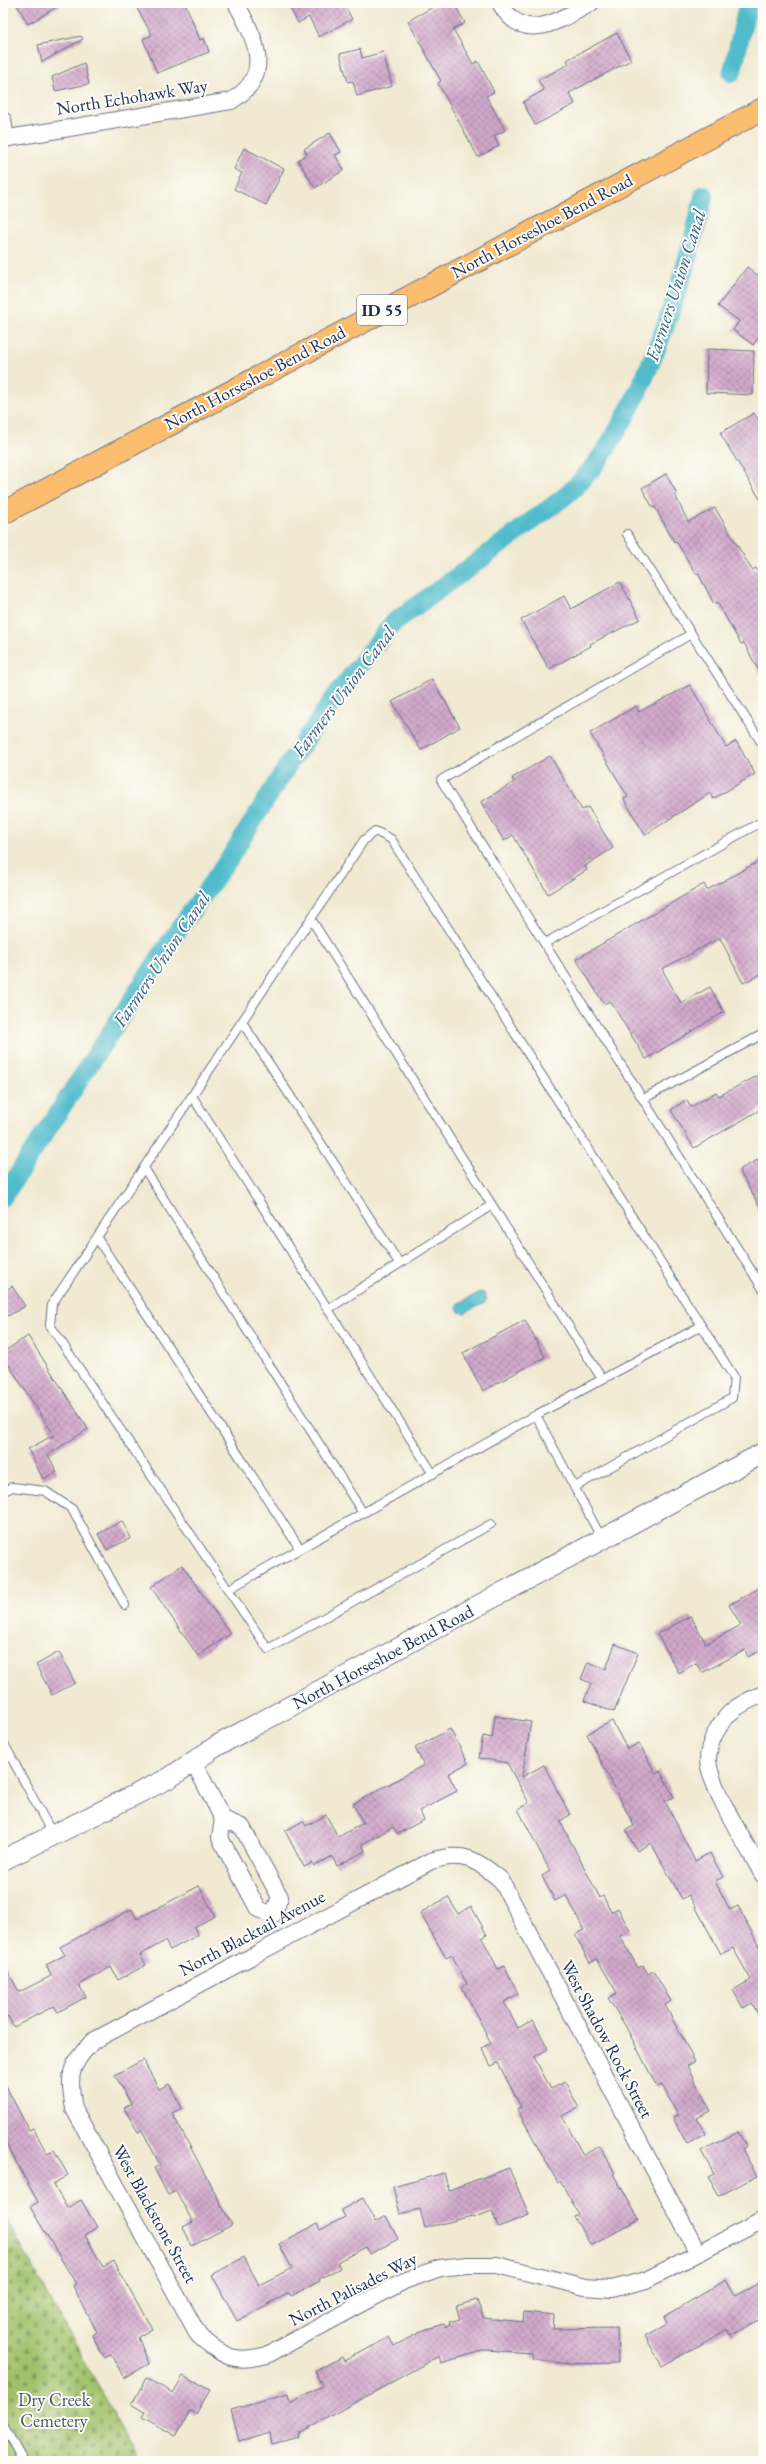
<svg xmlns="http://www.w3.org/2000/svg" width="766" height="2464" viewBox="0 0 766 2464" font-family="'EB Garamond',serif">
<defs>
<pattern id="cemetery-stones" width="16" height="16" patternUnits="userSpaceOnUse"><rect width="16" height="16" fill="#a0c169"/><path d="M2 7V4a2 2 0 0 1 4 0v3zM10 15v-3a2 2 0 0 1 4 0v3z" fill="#829d5a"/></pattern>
<pattern id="water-ripples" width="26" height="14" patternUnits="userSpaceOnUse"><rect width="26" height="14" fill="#4fbbcb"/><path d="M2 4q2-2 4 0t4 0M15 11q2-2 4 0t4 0" fill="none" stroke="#4198a8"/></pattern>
<pattern id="building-cross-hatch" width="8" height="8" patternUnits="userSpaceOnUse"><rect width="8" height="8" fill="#d1a9ca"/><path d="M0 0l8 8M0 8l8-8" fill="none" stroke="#a98aa7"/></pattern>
</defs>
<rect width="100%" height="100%" fill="#fdfcf7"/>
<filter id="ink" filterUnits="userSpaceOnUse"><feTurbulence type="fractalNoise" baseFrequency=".025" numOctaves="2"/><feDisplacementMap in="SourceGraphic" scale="8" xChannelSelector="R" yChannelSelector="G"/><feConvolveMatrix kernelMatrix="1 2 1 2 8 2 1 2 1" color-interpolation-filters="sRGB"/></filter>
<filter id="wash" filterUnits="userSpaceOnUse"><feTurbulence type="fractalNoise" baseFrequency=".012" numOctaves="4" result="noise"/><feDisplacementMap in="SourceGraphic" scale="16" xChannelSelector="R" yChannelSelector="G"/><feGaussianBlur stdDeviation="0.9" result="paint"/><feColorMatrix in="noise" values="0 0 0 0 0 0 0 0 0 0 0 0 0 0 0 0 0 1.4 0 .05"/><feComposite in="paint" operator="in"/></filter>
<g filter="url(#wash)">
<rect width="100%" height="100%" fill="#f1e9d1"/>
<!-- cemetery -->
<path fill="url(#cemetery-stones)" stroke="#5e7864" d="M 3,2213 L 140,2461 L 3,2461 Z"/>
<!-- water -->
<path fill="url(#water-ripples)" stroke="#357594" d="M 480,1292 L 484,1293 L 487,1298 L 485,1303 L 465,1313 L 459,1312 L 457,1308 L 459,1303 Z"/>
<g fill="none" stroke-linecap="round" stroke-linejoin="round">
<!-- canal -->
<path stroke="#4fbbcb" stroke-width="19" d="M 732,73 L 748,3
M 3,1197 L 173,937 L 229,859 L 290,762 L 337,694 L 393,623 C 439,589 486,557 530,522 C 544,512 559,502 571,491 C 637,431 684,282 704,195"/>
</g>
<g id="blocks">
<!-- building -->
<path fill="url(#building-cross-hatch)" d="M 16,3 L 64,3 L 28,24 Z
M 134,3 L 185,3 L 200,40 L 204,38 L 209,52 L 157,73 L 143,39 L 152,35 Z
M 287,3 L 343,3 L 352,19 L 319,37 L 309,17 L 298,23 Z
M 440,3 L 454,3 L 465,23 L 453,29 L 473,64 L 478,61 L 494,92 L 486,96 L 505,130 L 494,136 L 499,146 L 478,157 L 438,83 L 441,81 L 408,21 Z
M 617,33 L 631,60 L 569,93 L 575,104 L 535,125 L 523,102 L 544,90 L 538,80 L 569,64 L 567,60 Z
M 81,36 L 83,39 L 42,62 L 38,45 Z
M 360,49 L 362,58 L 383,52 L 392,86 L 357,96 L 353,81 L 348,82 L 340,54 Z
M 84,63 L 89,84 L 55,91 L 52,77 Z
M 330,133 L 341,152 L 335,155 L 344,170 L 315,188 L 298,160 L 307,154 L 304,149 Z
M 244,148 L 284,169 L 266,205 L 234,189 L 242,173 L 234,169 Z
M 747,267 L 763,279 L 763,332 L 753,345 L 733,330 L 739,321 L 718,306 Z
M 707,349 L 754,351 L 753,395 L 706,393 Z
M 754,413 L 763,427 L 763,504 L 720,433 Z
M 666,474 L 677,494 L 675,495 L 688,522 L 715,508 L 752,570 L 756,568 L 763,582 L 763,679 L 744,643 L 741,644 L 717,602 L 714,604 L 698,573 L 696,574 L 676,541 L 674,542 L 655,507 L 653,508 L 642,488 Z
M 620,582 L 640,619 L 590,644 L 591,646 L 549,669 L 521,620 L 564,596 L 571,609 Z
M 432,679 L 460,727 L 421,750 L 392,702 Z
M 690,685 L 726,747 L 736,741 L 755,774 L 713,799 L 710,793 L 645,835 L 624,799 L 628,797 L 590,733 L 636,706 L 639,712 Z
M 550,756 L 582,810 L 588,807 L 613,848 L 585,866 L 587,870 L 548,894 L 513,835 L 504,841 L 481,802 L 514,782 L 512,778 Z
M 763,859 L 763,973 L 743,983 L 720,938 L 662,969 L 681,1003 L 710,987 L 724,1012 L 646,1059 L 610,1001 L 604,1004 L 576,959 L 704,884 L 707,890 Z
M 763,1073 L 763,1108 L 694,1148 L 671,1110 L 686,1100 L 691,1107 L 716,1092 L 719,1096 Z
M 763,1157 L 763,1213 L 739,1170 Z
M 12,1286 L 25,1306 L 8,1316 L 3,1308 L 3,1292 Z
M 525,1320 L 545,1357 L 483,1391 L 463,1353 Z
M 28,1336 L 88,1429 L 48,1455 L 57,1472 L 43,1479 L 28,1449 L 54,1435 L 3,1356 L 3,1352 Z
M 122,1521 L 131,1538 L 107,1550 L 98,1534 Z
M 182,1565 L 230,1634 L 198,1656 L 151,1587 Z
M 763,1586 L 763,1649 L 748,1657 L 745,1650 L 702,1673 L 696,1663 L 679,1673 L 657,1634 L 691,1616 L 706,1644 L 741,1625 L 729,1605 Z
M 615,1644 L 638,1653 L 614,1712 L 584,1701 L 591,1683 L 581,1679 L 588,1662 L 606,1669 Z
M 59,1652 L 75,1683 L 52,1695 L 36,1665 Z
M 495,1716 L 531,1722 L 522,1777 L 544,1765 L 570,1815 L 560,1821 L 600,1898 L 603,1896 L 611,1912 L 618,1908 L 630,1931 L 620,1936 L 638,1968 L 643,1965 L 648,1974 L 653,1971 L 671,2001 L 665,2005 L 695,2062 L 687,2066 L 711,2111 L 697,2118 L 706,2134 L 687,2144 L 673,2118 L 678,2115 L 662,2085 L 657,2087 L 626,2027 L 608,1998 L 617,1993 L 597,1959 L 590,1963 L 575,1935 L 584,1930 L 566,1895 L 555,1901 L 542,1876 L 550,1871 L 518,1809 L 529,1803 L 507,1763 L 479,1758 L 483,1736 L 492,1738 Z
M 612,1721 L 627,1749 L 639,1743 L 656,1774 L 660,1771 L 674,1797 L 665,1801 L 695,1861 L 710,1853 L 723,1877 L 715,1881 L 730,1910 L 738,1906 L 763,1954 L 763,2024 L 752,2003 L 743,2008 L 733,1990 L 751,1980 L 733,1948 L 721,1954 L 689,1895 L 682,1899 L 651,1843 L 637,1851 L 626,1830 L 634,1826 L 587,1734 Z
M 450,1729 L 468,1763 L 448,1774 L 457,1791 L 419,1811 L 424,1820 L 397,1834 L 393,1827 L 362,1844 L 365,1851 L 337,1866 L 332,1856 L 314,1866 L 312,1863 L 304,1867 L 285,1831 L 303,1821 L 306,1826 L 326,1815 L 338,1837 L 363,1823 L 353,1804 L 424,1765 L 415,1748 Z
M 199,1886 L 215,1916 L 194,1927 L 198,1935 L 170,1950 L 165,1941 L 140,1955 L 146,1965 L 118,1980 L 111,1967 L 79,1985 L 86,1997 L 58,2012 L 54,2006 L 14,2027 L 8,2016 L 3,2019 L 3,1962 L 19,1992 L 51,1976 L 46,1965 L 65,1955 L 60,1947 L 132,1909 L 137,1919 Z
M 448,1897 L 458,1914 L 471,1906 L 487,1935 L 482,1938 L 498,1969 L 504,1966 L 518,1994 L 504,2002 L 518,2028 L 533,2020 L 548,2049 L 534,2057 L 551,2089 L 565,2082 L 579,2108 L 562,2116 L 583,2155 L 600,2146 L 615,2173 L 613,2174 L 639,2219 L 591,2246 L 574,2217 L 579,2214 L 560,2181 L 558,2183 L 517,2109 L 521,2107 L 498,2063 L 491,2066 L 482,2048 L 491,2043 L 462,1987 L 467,1984 L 452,1955 L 446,1958 L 420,1913 Z
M 143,2060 L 159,2089 L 169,2084 L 182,2108 L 172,2113 L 232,2225 L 192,2246 L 183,2227 L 193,2222 L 176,2191 L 168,2195 L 154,2168 L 160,2165 L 142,2130 L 138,2132 L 124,2108 L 131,2104 L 115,2075 Z
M 3,2081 L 29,2130 L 33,2128 L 47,2153 L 54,2150 L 68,2175 L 53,2184 L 67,2208 L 81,2200 L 97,2227 L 85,2235 L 103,2267 L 114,2261 L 152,2329 L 138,2337 L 149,2364 L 124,2378 L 111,2354 L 104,2357 L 92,2335 L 97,2332 L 73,2286 L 76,2284 L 30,2207 L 38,2202 L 3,2138 Z
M 738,2132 L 746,2146 L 742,2149 L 757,2176 L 719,2196 L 708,2177 L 714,2174 L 701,2151 Z
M 509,2168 L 529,2215 L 498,2227 L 492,2211 L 473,2218 L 472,2216 L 425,2228 L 420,2209 L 400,2214 L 393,2187 L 444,2173 L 449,2190 Z
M 363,2198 L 375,2222 L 386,2216 L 398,2239 L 370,2254 L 366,2247 L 337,2262 L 340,2268 L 319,2279 L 320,2281 L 291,2296 L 289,2293 L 237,2321 L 212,2275 L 244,2257 L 259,2285 L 292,2268 L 279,2244 L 317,2224 L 320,2230 L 345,2217 L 341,2210 Z
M 726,2280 L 735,2296 L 763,2281 L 763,2318 L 731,2335 L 728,2329 L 662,2366 L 645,2336 L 667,2323 L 664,2317 Z
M 477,2300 L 483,2318 L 523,2322 L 524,2312 L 554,2315 L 553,2329 L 617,2328 L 618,2363 L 569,2364 L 532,2359 L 532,2353 L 486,2350 L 441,2363 L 439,2356 L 298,2434 L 299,2437 L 272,2444 L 270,2432 L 239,2441 L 231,2410 L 288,2394 L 290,2403 L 322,2386 L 315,2372 L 342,2357 L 344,2361 L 389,2337 L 394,2346 L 424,2330 L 443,2324 L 445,2327 L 450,2325 L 449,2322 L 460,2319 L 456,2306 Z
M 183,2376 L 210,2390 L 196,2414 L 190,2411 L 176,2436 L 142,2417 L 145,2412 L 132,2404 L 146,2378 L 173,2393 Z"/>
</g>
</g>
<g filter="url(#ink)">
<use href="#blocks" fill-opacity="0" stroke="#667086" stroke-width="1"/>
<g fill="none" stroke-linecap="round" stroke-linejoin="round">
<!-- service casing -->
<g stroke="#667086" stroke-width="10">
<path id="service" d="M 627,534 L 763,745
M 691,634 L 441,780 L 763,1289
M 311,919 L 602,1379
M 545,943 L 763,821
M 242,1022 L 399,1263
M 192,1096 L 433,1474
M 643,1099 L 763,1034
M 144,1168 L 363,1513
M 97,1238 L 300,1549
M 328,1309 L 492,1205
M 3,1492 L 12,1487 L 45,1491 L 72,1509 L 125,1605
M 491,1524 L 268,1649 L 50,1325 L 52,1304 L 364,840 L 375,831 L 391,839 L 734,1377 L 732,1398 L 575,1487
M 602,1539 L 536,1415 L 701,1326
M 229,1589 L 536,1415
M 3,1742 L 53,1835
M 3,2425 L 23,2461"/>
</g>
<!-- minor casing -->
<g stroke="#667086" stroke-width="18">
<path id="minor" d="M 500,3 C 523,46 560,20 591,3
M 3,120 L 6,138
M 3,139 L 231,101 C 275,75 255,38 236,3
M 763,1694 C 754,1698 744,1702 736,1708 C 721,1719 708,1741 708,1760 C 709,1786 749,1849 763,1875
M 193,1761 L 223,1819 L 220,1838 L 258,1909 L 273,1915 L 280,1897 L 242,1827 L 223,1819
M 698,2253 L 501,1880 C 476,1859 463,1851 431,1861 L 93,2041 C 69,2066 68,2075 74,2109 L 199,2336 C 225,2357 233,2364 267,2355 L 404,2281 L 440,2268 L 467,2265 L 497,2265 L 585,2287 L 612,2289 L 646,2280 L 763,2220"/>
</g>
<!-- tertiary casing -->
<g stroke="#667086" stroke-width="22">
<path id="tertiary" d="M 3,1860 L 169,1778 L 218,1745 L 763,1453"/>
</g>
<!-- trunk casing -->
<g stroke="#667086" stroke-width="24">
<path id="trunk" d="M 3,513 L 763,109"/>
</g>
<!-- service -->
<use href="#service" stroke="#fff" stroke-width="8"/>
<!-- minor -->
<use href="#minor" stroke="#fff" stroke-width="16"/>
<!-- tertiary -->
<use href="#tertiary" stroke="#fff" stroke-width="20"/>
<!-- trunk -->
<use href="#trunk" stroke="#fcbd6e" stroke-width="22"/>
</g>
</g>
<g text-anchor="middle" stroke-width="4" stroke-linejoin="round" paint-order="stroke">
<!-- shield labels -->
<rect fill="#fdfcf7" stroke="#5f6c8c" stroke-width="1" x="357" y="295" width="50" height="30" rx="3"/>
<g font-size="17" font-weight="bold" fill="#1b2f5e">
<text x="382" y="316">ID 55</text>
</g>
<!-- street labels -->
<g font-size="18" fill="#1b2f5e" stroke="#fdfcf7">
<text transform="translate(132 97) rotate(-9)" y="6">North Echohawk Way</text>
<text transform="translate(542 226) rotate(-28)" y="6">North Horseshoe Bend Road</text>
<text transform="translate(255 378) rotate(-28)" y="6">North Horseshoe Bend Road</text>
<text transform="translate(383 1657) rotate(-28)" y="6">North Horseshoe Bend Road</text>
<text transform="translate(252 1933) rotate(-28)" y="6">North Blacktail Avenue</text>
<text transform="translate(607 2039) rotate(62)" y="6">West Shadow Rock Street</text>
<text transform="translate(155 2214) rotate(61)" y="6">West Blackstone Street</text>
<text transform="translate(353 2289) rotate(-27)" y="6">North Palisades Way</text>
</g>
<!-- park labels -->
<g font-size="18" fill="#435b61" stroke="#fdfcf7">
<text x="54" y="2406">Dry Creek<tspan x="54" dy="21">Cemetery</tspan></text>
</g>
<!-- water labels -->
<g font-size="19" font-style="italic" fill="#2d6084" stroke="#fdfcf7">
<text transform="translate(675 285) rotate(-72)" y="7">Farmers Union Canal</text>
<text transform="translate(343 691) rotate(-53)" y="7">Farmers Union Canal</text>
<text transform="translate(161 959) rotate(-56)" y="7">Farmers Union Canal</text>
</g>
</g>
<!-- margin -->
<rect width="766" height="2464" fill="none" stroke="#fdfcf7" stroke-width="16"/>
</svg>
